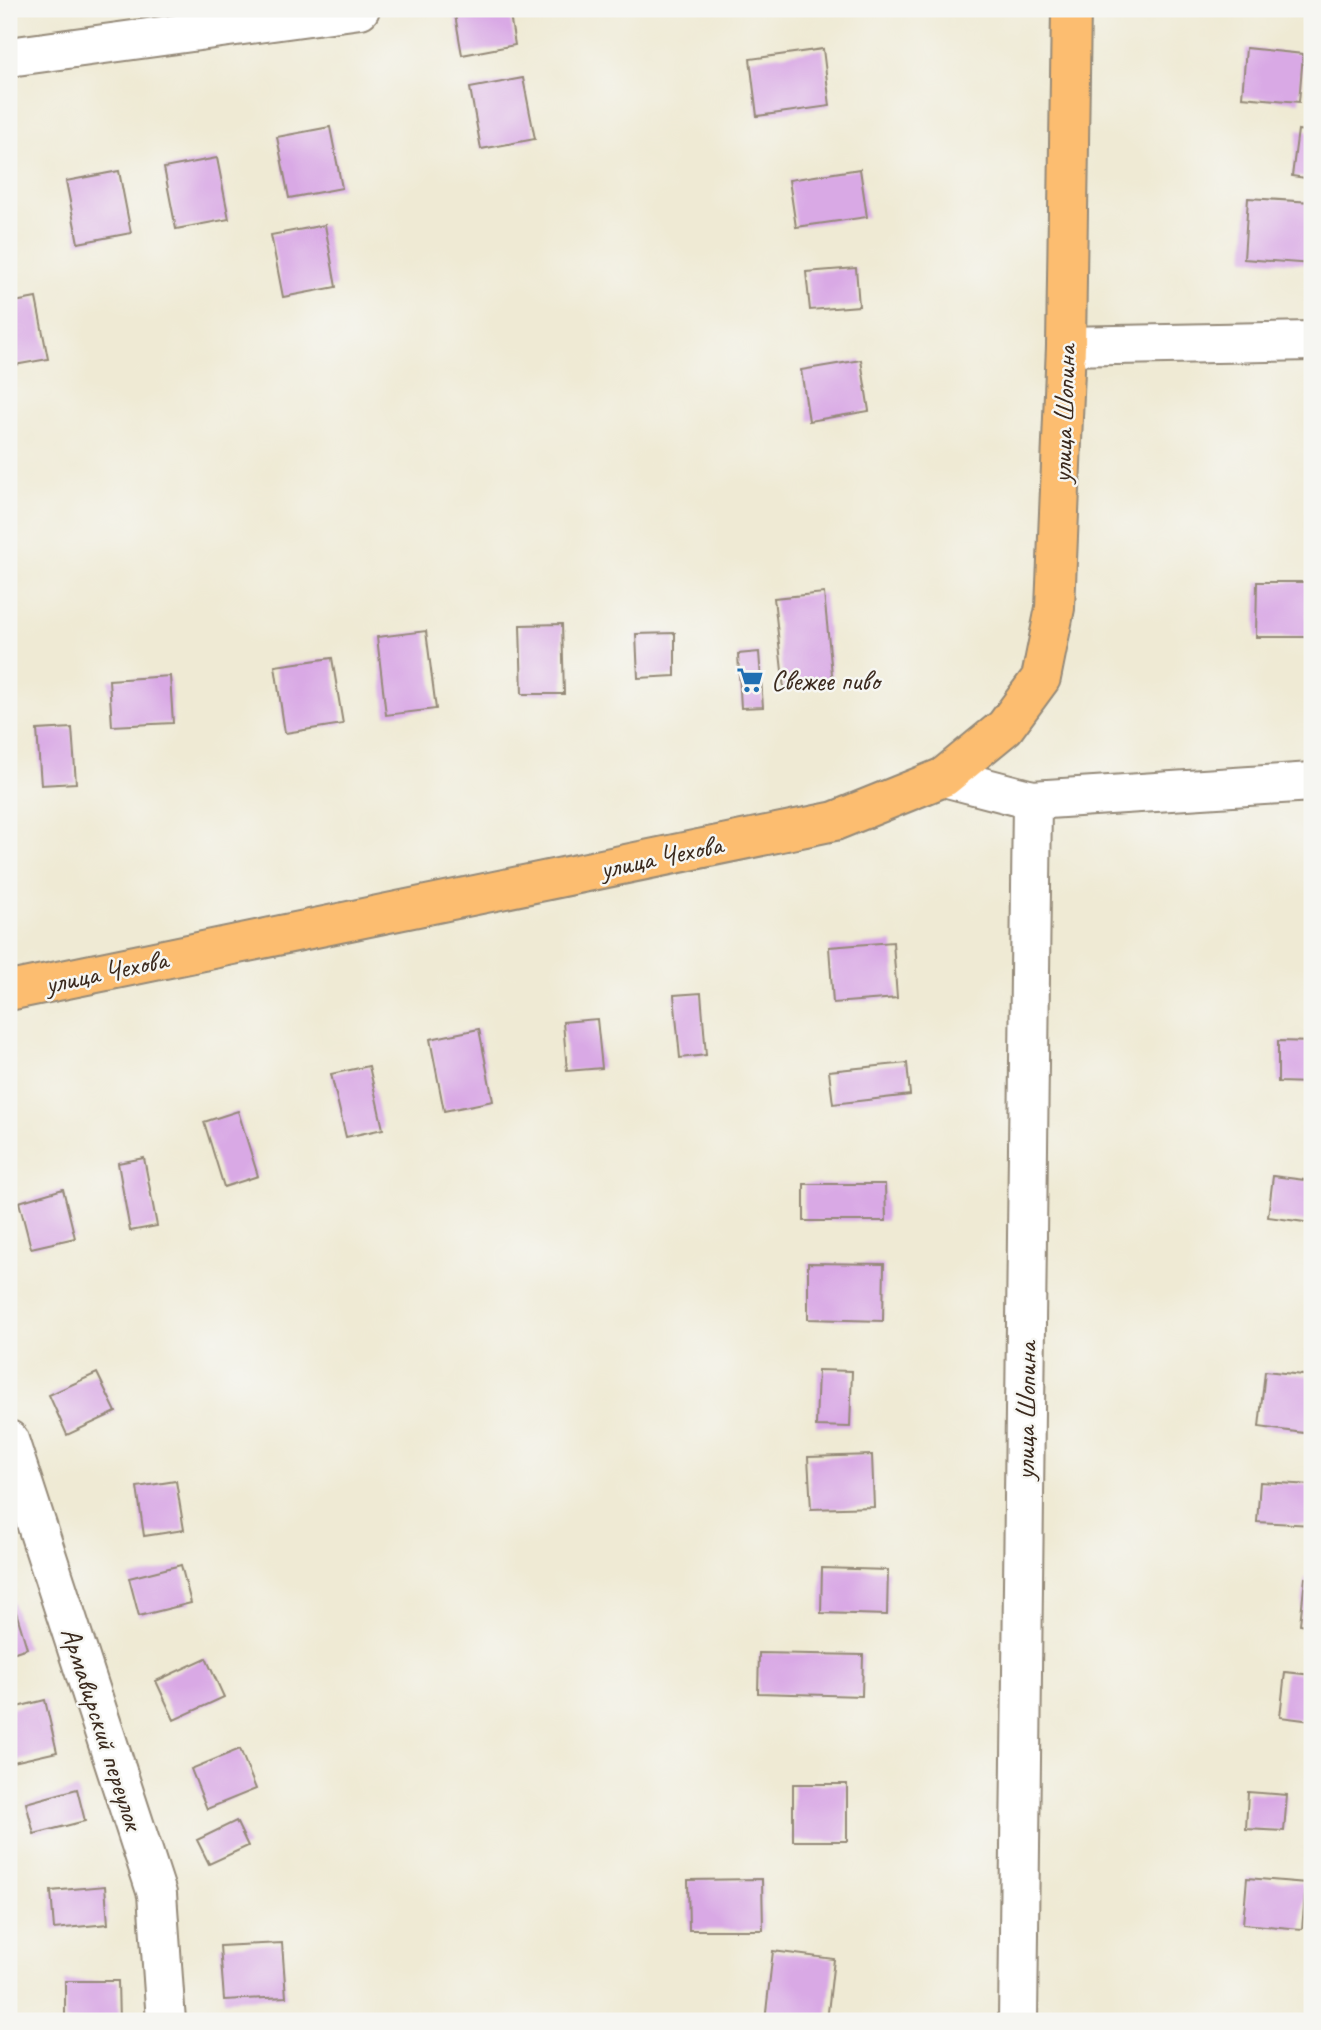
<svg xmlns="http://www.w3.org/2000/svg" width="1321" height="2030" viewBox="0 0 1321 2030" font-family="Caveat,sans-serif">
<rect width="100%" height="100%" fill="#f6f6f2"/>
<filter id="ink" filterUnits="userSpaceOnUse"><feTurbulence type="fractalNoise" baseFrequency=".0143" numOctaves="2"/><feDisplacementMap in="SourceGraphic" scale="14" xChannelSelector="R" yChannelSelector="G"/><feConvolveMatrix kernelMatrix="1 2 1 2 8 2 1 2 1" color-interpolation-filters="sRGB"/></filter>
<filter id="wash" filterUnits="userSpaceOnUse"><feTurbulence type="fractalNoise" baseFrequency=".00686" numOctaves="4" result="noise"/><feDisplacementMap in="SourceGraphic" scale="28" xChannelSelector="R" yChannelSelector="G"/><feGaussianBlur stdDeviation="1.57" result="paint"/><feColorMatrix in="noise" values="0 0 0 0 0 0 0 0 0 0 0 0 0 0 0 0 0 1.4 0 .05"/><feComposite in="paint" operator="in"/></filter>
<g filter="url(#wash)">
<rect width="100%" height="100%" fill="#efead4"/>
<g id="blocks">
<!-- building -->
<path fill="#d9a9e5" d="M 454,9 L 509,9 L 515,45 L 462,55 Z
M 1246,48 L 1303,54 L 1299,102 L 1242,97 Z
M 823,49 L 830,106 L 757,116 L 750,59 Z
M 523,78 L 535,139 L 481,149 L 470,88 Z
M 330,127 L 342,188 L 289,198 L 277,137 Z
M 1298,130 L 1312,132 L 1312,179 L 1292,176 Z
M 217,158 L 229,219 L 176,229 L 164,168 Z
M 860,169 L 867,217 L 796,227 L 789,180 Z
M 119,171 L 131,233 L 78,243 L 66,181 Z
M 1248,198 L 1312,202 L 1312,264 L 1244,259 Z
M 325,225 L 336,287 L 283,297 L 271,235 Z
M 856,268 L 859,306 L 810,310 L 806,272 Z
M 36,298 L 48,359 L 9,366 L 9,303 Z
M 861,360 L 869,411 L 809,421 L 801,370 Z
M 1257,582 L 1307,582 L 1307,637 L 1256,637 Z
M 824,593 L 833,684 L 784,689 L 774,598 Z
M 562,624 L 564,694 L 522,694 L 520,625 Z
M 426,631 L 436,709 L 386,715 L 377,637 Z
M 675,633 L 675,676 L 638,678 L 636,634 Z
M 759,652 L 763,707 L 741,708 L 738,654 Z
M 332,658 L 343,724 L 285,733 L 275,666 Z
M 170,676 L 173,723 L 112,726 L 109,680 Z
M 72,728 L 76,783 L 41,785 L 37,730 Z
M 893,942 L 897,998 L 833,1003 L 829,947 Z
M 701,993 L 706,1055 L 680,1058 L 674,995 Z
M 597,1019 L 602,1068 L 567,1071 L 563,1022 Z
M 479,1029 L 493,1101 L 444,1111 L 430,1039 Z
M 1278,1041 L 1312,1042 L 1312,1083 L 1278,1082 Z
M 907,1063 L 910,1095 L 833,1104 L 829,1071 Z
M 369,1066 L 383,1129 L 346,1137 L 331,1074 Z
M 238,1111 L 258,1176 L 224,1187 L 204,1122 Z
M 144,1158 L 157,1226 L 130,1231 L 118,1163 Z
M 1273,1176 L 1312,1181 L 1312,1223 L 1268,1217 Z
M 804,1184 L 885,1184 L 886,1221 L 804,1221 Z
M 63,1189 L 75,1238 L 31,1248 L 19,1202 Z
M 808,1263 L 884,1264 L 883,1321 L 808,1319 Z
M 818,1370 L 852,1371 L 850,1427 L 816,1426 Z
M 1265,1371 L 1312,1376 L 1312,1434 L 1259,1427 Z
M 97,1373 L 116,1412 L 67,1435 L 49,1395 Z
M 872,1455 L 874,1507 L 811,1509 L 808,1457 Z
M 176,1481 L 184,1530 L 144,1536 L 137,1487 Z
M 1260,1482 L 1312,1485 L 1312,1525 L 1257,1522 Z
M 181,1565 L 191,1603 L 139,1616 L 129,1578 Z
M 822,1568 L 888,1570 L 887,1615 L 821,1613 Z
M 1305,1578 L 1312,1579 L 1312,1626 L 1300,1624 Z
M 13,1602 L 27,1648 L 9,1654 L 9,1604 Z
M 759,1653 L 863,1655 L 862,1696 L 758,1693 Z
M 206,1658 L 224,1697 L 174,1720 L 156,1681 Z
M 1285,1672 L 1312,1675 L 1312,1721 L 1280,1717 Z
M 45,1700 L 57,1752 L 9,1763 L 9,1709 Z
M 240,1749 L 256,1789 L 207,1809 L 191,1769 Z
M 793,1784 L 847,1784 L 847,1841 L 793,1841 Z
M 77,1789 L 85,1821 L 34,1834 L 26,1803 Z
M 1248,1792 L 1287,1795 L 1284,1831 L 1246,1829 Z
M 236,1821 L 248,1846 L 209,1864 L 197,1840 Z
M 1247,1878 L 1306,1883 L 1302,1929 L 1243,1924 Z
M 762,1879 L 763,1930 L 689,1930 L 688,1880 Z
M 105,1886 L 108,1924 L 54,1929 L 51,1891 Z
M 282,1943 L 286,1997 L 224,2000 L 220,1946 Z
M 773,1951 L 834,1959 L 827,2021 L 765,2021 Z
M 65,1981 L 118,1981 L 119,2021 L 65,2021 Z"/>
</g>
</g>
<g filter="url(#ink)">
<use href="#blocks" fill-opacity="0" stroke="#958a79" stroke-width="2"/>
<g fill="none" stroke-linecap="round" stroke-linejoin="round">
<!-- minor casing -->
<g stroke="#958a79" stroke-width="42">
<path id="minor" d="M 9,57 L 360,9
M 1066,346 L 1312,341
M 944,777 L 1032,800 L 1312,782
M 9,1440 L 157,1894 L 166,2021
M 1018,2021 L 1032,800"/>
</g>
<!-- major casing -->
<g stroke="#958a79" stroke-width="42">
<path id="major" d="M 9,991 L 835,821 L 944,777 L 1005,727 L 1041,678 L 1055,608 L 1066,346 L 1071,9"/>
</g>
<!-- minor -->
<use href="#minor" stroke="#fff" stroke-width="38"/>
<!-- major -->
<use href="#major" stroke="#fcbd6f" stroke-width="38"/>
</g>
</g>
<!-- icons -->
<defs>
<g id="supermarket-bare" transform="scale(2.1)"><path d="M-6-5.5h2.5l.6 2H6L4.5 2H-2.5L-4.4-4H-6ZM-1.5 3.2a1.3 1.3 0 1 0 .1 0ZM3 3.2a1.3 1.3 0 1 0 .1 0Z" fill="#1f6fb2" stroke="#f6f6f2" stroke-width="2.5" paint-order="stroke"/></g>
</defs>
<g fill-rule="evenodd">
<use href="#supermarket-bare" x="750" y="680"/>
</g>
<g text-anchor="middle" stroke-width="5" stroke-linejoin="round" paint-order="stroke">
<!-- street labels -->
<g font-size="28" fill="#3b2a1e" stroke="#f6f6f2">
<text transform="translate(1063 414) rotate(-88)" y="10">улица Шопина</text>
<text transform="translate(661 856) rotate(-12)" y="10">улица Чехова</text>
<text transform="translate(106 971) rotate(-12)" y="10">улица Чехова</text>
<text transform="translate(1025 1411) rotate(-89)" y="10">улица Шопина</text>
<text transform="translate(103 1728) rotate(72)" y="10">Армавирский переулок</text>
</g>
<!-- poi labels -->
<g font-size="28" fill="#3b2a1e" stroke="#f6f6f2" text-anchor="start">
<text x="771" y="690">Свежее пиво</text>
</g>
</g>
<!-- margin -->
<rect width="1321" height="2030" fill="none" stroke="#f6f6f2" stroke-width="35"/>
</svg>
